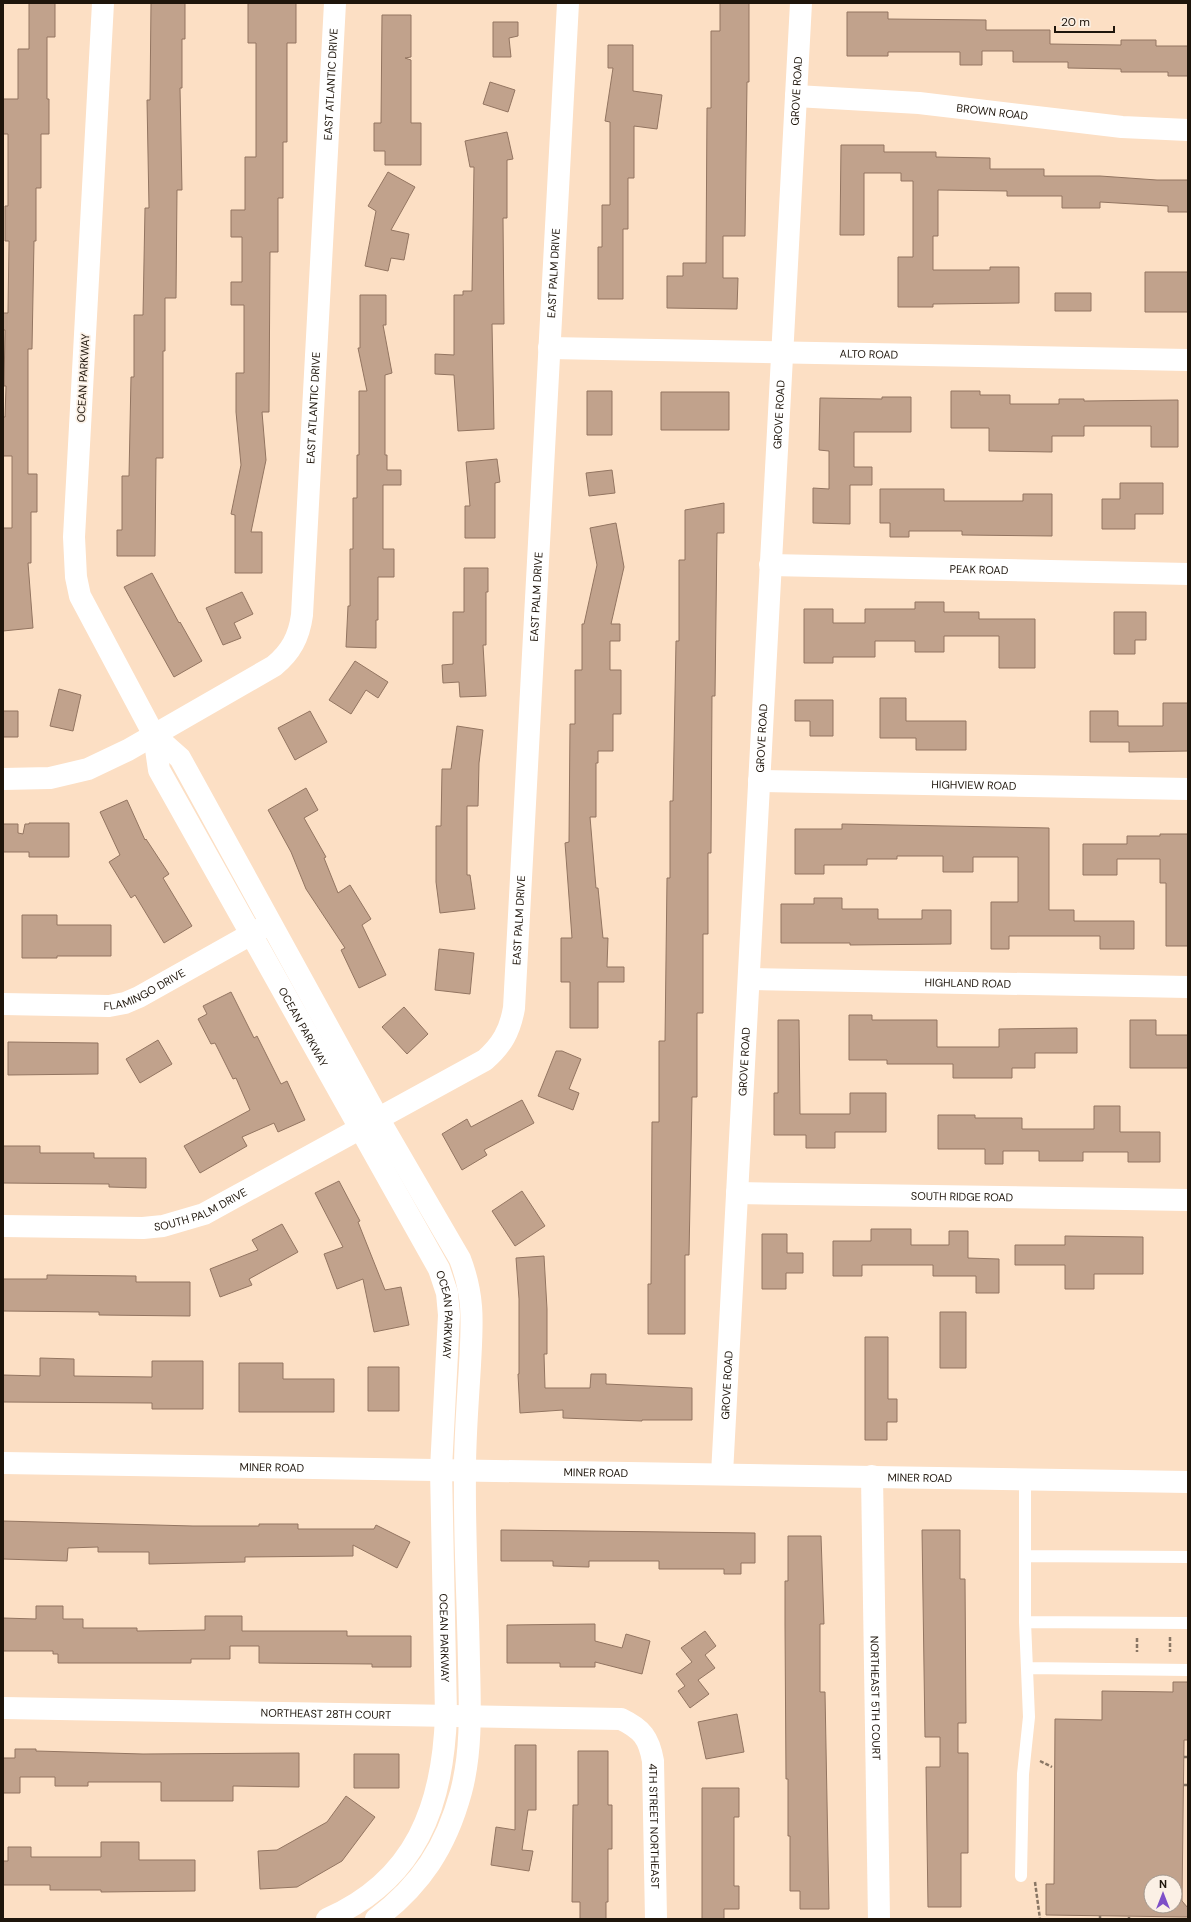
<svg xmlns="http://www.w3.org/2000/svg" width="1191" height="1922" viewBox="0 0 1191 1922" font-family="'DM Sans',sans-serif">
<rect width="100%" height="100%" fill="#fcdfc4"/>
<!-- building -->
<path fill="#c1a28c" stroke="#937561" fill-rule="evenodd" d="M 29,3 L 55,3 L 55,37 L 47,37 L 47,99 L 49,99 L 49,134 L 41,134 L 41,188 L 36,188 L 36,241 L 34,241 L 32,349 L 28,349 L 28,474 L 37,474 L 37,512 L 31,512 L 31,563 L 28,563 L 33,628 L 3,631 L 3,528 L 12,528 L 12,456 L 3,456 L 3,417 L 5,417 L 6,386 L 4,386 L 5,330 L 3,330 L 3,313 L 8,313 L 9,241 L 5,241 L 5,206 L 8,206 L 8,134 L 3,134 L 3,99 L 18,99 L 18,49 L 29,49 Z
M 151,3 L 185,3 L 185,39 L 182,39 L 182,88 L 180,88 L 182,190 L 177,190 L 176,298 L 165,298 L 165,351 L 163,351 L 163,458 L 156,458 L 155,556 L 117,556 L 117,530 L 122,530 L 122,476 L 129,476 L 131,377 L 134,377 L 134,315 L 143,315 L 145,208 L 149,208 L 147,100 L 150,100 Z
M 248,3 L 296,3 L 296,43 L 287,43 L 287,142 L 283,142 L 283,198 L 278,198 L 278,252 L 270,252 L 269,412 L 262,412 L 266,460 L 251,532 L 262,532 L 262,573 L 235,573 L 235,515 L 231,514 L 241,465 L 236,412 L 236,373 L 244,373 L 244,305 L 231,305 L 231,282 L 242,282 L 242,237 L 231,237 L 231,210 L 245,210 L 245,157 L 256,157 L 256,43 L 248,43 Z
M 720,3 L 749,3 L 749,82 L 747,82 L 745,236 L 723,236 L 723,278 L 738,278 L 737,309 L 667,308 L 667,276 L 683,276 L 683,263 L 706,263 L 707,108 L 711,108 L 711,31 L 720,31 Z
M 847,12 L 888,12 L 888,19 L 986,20 L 986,30 L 1050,30 L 1050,44 L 1121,45 L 1121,40 L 1156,40 L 1156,46 L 1188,46 L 1188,76 L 1168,76 L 1168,72 L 1121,72 L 1121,69 L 1068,68 L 1068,62 L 1013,62 L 1013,51 L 982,51 L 982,65 L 960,65 L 960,52 L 888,52 L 888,56 L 847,56 Z
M 382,15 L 411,15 L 411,57 L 405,58 L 411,60 L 411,123 L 421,123 L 421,165 L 385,165 L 385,151 L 374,151 L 374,123 L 381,123 Z
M 493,22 L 518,22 L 518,36 L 509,38 L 511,57 L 493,57 Z
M 608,45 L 633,45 L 633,91 L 662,95 L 657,129 L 634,126 L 634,178 L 628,178 L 628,229 L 623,229 L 623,299 L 598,299 L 598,247 L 602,247 L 602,205 L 610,205 L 610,122 L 605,121 L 613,68 L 608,68 Z
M 490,82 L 515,90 L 508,112 L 483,104 Z
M 507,132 L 513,159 L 507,160 L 507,218 L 503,218 L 504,324 L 492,324 L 494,429 L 458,431 L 454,375 L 435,374 L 435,354 L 454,355 L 454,295 L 463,295 L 463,291 L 472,291 L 474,167 L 470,167 L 465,141 Z
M 841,145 L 884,145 L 884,152 L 936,152 L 936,157 L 990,158 L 990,169 L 1044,169 L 1044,176 L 1100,176 L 1157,180 L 1188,180 L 1188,212 L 1168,212 L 1168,206 L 1100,202 L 1100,208 L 1062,208 L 1062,196 L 1007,196 L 1007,191 L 938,190 L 938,236 L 933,236 L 933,270 L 990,270 L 990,267 L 1019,267 L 1019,303 L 933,304 L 933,307 L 898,307 L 898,257 L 913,257 L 913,181 L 901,181 L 901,173 L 864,173 L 864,235 L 840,235 Z
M 388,172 L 415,187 L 391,230 L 409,234 L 404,260 L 391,258 L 388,271 L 365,266 L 376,211 L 368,206 Z
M 1145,272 L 1188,272 L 1188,312 L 1145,312 Z
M 1055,293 L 1091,293 L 1091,311 L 1055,311 Z
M 360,295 L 386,295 L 386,325 L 383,325 L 392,373 L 385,375 L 385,455 L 387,455 L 387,470 L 401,470 L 401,485 L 383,485 L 383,549 L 394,549 L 394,577 L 378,577 L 378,620 L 376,620 L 376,648 L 346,647 L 348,606 L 350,606 L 350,549 L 353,549 L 353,498 L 357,498 L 357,455 L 359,455 L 359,391 L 367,391 L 358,348 L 360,348 Z
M 587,391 L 612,391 L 612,435 L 587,435 Z
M 951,391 L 980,391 L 980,395 L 1010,395 L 1010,404 L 1059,404 L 1059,399 L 1084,399 L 1084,401 L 1178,400 L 1178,447 L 1151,447 L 1151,426 L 1084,426 L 1084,436 L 1052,436 L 1052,452 L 989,451 L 989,428 L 951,428 Z
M 661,392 L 729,392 L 729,430 L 661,430 Z
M 882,397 L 911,397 L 911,432 L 854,432 L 854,467 L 872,467 L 872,485 L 850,485 L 850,524 L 813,523 L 813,488 L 829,489 L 829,451 L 819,450 L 820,398 L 882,399 Z
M 497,459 L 500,482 L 495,483 L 495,538 L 465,538 L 465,506 L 470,506 L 466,462 Z
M 612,470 L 615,493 L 589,496 L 586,473 Z
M 1120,483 L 1163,483 L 1163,514 L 1135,514 L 1135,529 L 1102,529 L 1102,499 L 1120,499 Z
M 880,489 L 944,489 L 944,501 L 1023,501 L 1023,494 L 1052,494 L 1052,536 L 962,535 L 962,531 L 909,531 L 909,537 L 890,537 L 890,523 L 880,523 Z
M 724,503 L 724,533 L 717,533 L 715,696 L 712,696 L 711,853 L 708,853 L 708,934 L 703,934 L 703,1013 L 697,1013 L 697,1097 L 692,1097 L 689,1255 L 685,1255 L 685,1334 L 648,1334 L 648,1284 L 651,1284 L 652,1122 L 659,1122 L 659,1041 L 665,1041 L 667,878 L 670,878 L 670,801 L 673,801 L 676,641 L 679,641 L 679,560 L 685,560 L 685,510 Z
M 616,523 L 624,567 L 611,624 L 620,624 L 620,641 L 610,641 L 610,670 L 621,670 L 621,714 L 613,714 L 613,751 L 598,751 L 598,763 L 596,763 L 596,817 L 590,817 L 596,888 L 598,888 L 603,938 L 608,938 L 607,967 L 624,967 L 624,982 L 598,982 L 598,1028 L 570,1028 L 570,982 L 561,982 L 561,938 L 572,938 L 565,843 L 569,842 L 570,724 L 575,724 L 575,670 L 582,670 L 582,624 L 584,624 L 597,565 L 590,528 Z
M 464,568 L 488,568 L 488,592 L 486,592 L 486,645 L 483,645 L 486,696 L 460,697 L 459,682 L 443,683 L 442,665 L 453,664 L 453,612 L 464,612 Z
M 152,573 L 179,623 L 180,622 L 202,661 L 174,677 L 124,587 Z
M 242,592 L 253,614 L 234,623 L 241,638 L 223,645 L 206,608 Z
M 915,602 L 944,602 L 944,612 L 979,612 L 979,619 L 1035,619 L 1035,668 L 999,668 L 999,636 L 944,636 L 944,652 L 915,652 L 915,641 L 875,641 L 875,657 L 833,657 L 833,663 L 804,663 L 804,609 L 833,609 L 833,623 L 865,623 L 865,609 L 915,609 Z
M 1114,612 L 1146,612 L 1146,640 L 1135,640 L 1135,654 L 1114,654 Z
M 355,661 L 388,682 L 378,698 L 366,690 L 351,714 L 329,700 Z
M 59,689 L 81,695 L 73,731 L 50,726 Z
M 880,698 L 906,698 L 906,721 L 966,721 L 966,750 L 916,750 L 916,738 L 880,738 Z
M 795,700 L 833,700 L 833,736 L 810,736 L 810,721 L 795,721 Z
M 1163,703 L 1188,703 L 1188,751 L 1129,752 L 1129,742 L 1090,742 L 1090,711 L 1118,711 L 1118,726 L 1163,726 Z
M 3,711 L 18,711 L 18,737 L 3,737 Z
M 310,711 L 327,742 L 295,760 L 278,728 Z
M 457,726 L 483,730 L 479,763 L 478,806 L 467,806 L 467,875 L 470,875 L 475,909 L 440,913 L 436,882 L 436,826 L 441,826 L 442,769 L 451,769 Z
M 306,788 L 318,810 L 304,818 L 326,857 L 324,858 L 338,893 L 350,885 L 371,919 L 362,925 L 386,975 L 359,988 L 341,950 L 345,948 L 306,889 L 291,852 L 268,810 Z
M 127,800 L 145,840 L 146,839 L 169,874 L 163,878 L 192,926 L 164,943 L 135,895 L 131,898 L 109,862 L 120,855 L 100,812 Z
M 29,823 L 69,823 L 69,857 L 29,857 L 29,852 L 3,852 L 3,824 L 18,824 L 18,833 L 23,834 L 25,824 L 29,824 Z
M 842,824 L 1049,828 L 1049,910 L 1074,910 L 1074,921 L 1134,921 L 1134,949 L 1100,949 L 1100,936 L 1009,936 L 1009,949 L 991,949 L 991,902 L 1018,902 L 1018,857 L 973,857 L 973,872 L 943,872 L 943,856 L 897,856 L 897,859 L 867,859 L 867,865 L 824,865 L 824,874 L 795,874 L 795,829 L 842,829 Z
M 1160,834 L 1188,834 L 1188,946 L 1166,946 L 1166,883 L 1160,883 L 1160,859 L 1117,859 L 1117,875 L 1083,875 L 1083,844 L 1127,844 L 1127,836 L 1160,836 Z
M 814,898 L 842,898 L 842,909 L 878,909 L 878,919 L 922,919 L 922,910 L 951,910 L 951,944 L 850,945 L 850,943 L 781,943 L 781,904 L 814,904 Z
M 22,915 L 57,915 L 57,925 L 111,925 L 111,956 L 57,956 L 57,958 L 22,958 Z
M 439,949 L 474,953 L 470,994 L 435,990 Z
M 231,992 L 254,1038 L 257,1036 L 281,1084 L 287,1081 L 305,1120 L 278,1132 L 274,1123 L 242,1137 L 247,1146 L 200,1173 L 184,1146 L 250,1110 L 236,1078 L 233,1079 L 215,1043 L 211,1044 L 198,1019 L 207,1014 L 203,1006 Z
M 404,1007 L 428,1034 L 407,1054 L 382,1027 Z
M 849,1015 L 872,1015 L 872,1020 L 937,1020 L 937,1047 L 999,1047 L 999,1029 L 1077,1028 L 1077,1053 L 1035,1053 L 1035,1068 L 1012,1068 L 1012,1078 L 953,1078 L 953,1064 L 887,1064 L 887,1060 L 849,1060 Z
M 778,1020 L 799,1020 L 800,1114 L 850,1114 L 850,1093 L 886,1093 L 886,1132 L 835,1132 L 835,1148 L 806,1148 L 806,1135 L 774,1135 L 774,1093 L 778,1093 Z
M 1130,1020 L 1156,1020 L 1156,1035 L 1188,1035 L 1188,1068 L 1130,1068 Z
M 158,1040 L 172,1064 L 140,1083 L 126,1059 Z
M 8,1042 L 98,1043 L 98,1074 L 8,1075 Z
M 556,1051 L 562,1051 L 581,1059 L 569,1089 L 579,1093 L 573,1110 L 538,1096 Z
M 522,1100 L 534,1123 L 484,1150 L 487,1155 L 462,1170 L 442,1134 L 467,1119 L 471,1127 Z
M 1094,1106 L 1120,1106 L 1120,1132 L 1160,1132 L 1160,1162 L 1128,1162 L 1128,1152 L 1083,1152 L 1083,1161 L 1039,1161 L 1039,1151 L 1003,1151 L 1003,1164 L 985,1164 L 985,1149 L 938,1149 L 938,1115 L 975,1115 L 975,1118 L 1022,1118 L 1022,1129 L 1094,1129 Z
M 3,1146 L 40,1146 L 40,1153 L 94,1153 L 94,1158 L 146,1158 L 146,1188 L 109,1187 L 109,1184 L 3,1183 Z
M 339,1181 L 360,1221 L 358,1222 L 385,1290 L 401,1287 L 409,1325 L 374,1332 L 363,1279 L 337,1289 L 324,1254 L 343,1247 L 315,1193 Z
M 522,1191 L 545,1226 L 515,1246 L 492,1211 Z
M 282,1224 L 298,1252 L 249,1279 L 252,1285 L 220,1297 L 210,1269 L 258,1250 L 252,1240 Z
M 871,1229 L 911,1229 L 911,1245 L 949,1245 L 949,1231 L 968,1231 L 968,1258 L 999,1259 L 999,1293 L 976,1293 L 976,1276 L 933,1276 L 933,1265 L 862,1265 L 862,1276 L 833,1276 L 833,1241 L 871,1241 Z
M 762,1234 L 787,1234 L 787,1253 L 803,1253 L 803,1273 L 786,1273 L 786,1289 L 762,1289 Z
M 1065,1236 L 1143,1237 L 1143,1274 L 1094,1274 L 1094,1289 L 1065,1289 L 1065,1265 L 1015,1265 L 1015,1245 L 1065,1245 Z
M 544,1256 L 547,1309 L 547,1354 L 544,1354 L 545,1388 L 590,1388 L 591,1374 L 606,1374 L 606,1384 L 692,1388 L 692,1420 L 642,1420 L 642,1421 L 563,1418 L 563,1410 L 520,1413 L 518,1374 L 519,1374 L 519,1299 L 516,1258 Z
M 47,1275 L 136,1276 L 136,1282 L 190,1282 L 190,1316 L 99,1315 L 99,1312 L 3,1311 L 3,1279 L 47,1279 Z
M 940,1312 L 966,1312 L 966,1368 L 940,1368 Z
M 865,1337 L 888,1337 L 888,1399 L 897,1399 L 897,1422 L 887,1422 L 887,1440 L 865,1440 Z
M 40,1358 L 74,1359 L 74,1376 L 152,1377 L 152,1361 L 203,1361 L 203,1409 L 152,1409 L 152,1403 L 3,1402 L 3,1375 L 40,1376 Z
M 239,1363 L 283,1363 L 283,1379 L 334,1379 L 334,1412 L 239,1412 Z
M 368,1367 L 399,1367 L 399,1411 L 368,1411 Z
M 3,1521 L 193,1526 L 259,1526 L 259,1524 L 298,1524 L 298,1529 L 374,1529 L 376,1525 L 410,1542 L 397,1568 L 353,1545 L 353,1556 L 245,1557 L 245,1562 L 149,1564 L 149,1552 L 98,1552 L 98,1547 L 68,1548 L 67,1561 L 3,1559 Z
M 501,1530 L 755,1533 L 755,1563 L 741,1563 L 741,1574 L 724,1574 L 724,1569 L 659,1569 L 659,1561 L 589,1561 L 589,1567 L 553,1566 L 553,1561 L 501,1561 Z
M 922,1530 L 960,1530 L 960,1579 L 965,1579 L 966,1723 L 958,1723 L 958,1753 L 968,1753 L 968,1853 L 961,1853 L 961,1907 L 928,1907 L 926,1767 L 940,1767 L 940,1737 L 925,1737 Z
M 788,1536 L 821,1536 L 824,1624 L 820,1624 L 820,1692 L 825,1692 L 829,1909 L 800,1909 L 800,1891 L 790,1891 L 790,1836 L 788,1836 L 788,1779 L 786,1779 L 785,1624 L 785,1581 L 788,1581 Z
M 36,1606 L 63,1606 L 63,1619 L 83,1619 L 83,1628 L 137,1628 L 137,1631 L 205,1630 L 205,1616 L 242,1616 L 242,1631 L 347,1631 L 347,1636 L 411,1636 L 411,1667 L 372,1667 L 372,1664 L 259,1663 L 259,1646 L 230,1646 L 230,1659 L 191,1659 L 191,1663 L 58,1663 L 58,1654 L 53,1654 L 53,1651 L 3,1651 L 3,1618 L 36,1619 Z
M 595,1624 L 595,1641 L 622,1648 L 626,1634 L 650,1641 L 642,1674 L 595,1662 L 595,1667 L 560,1667 L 560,1663 L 507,1663 L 507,1625 Z
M 705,1631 L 716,1646 L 705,1655 L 715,1668 L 698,1680 L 709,1694 L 690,1708 L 678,1691 L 685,1686 L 676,1674 L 692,1662 L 681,1648 Z
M 1173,1682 L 1188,1682 L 1188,1740 L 1184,1740 L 1182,1901 L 1188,1908 L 1188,1917 L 1046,1915 L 1046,1884 L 1054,1884 L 1055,1719 L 1102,1720 L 1102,1691 L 1173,1692 ZM 1151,1882 L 1175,1882 L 1175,1906 L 1151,1906 Z
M 737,1714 L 744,1752 L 706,1759 L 698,1722 Z
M 515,1745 L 536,1745 L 536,1810 L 528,1810 L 522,1850 L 533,1851 L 529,1871 L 491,1865 L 496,1827 L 515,1830 Z
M 15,1749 L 36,1749 L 36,1751 L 143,1754 L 299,1753 L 299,1787 L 233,1786 L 233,1801 L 161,1801 L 161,1782 L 88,1782 L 88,1786 L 55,1786 L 55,1777 L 20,1777 L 20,1793 L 3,1793 L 3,1758 L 15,1758 Z
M 578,1751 L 608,1751 L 608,1805 L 612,1805 L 612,1849 L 608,1849 L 608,1902 L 606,1902 L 606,1919 L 580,1919 L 580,1902 L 572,1902 L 573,1805 L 578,1805 Z
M 354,1754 L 399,1754 L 399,1788 L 354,1788 Z
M 702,1788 L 739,1788 L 739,1817 L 734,1817 L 734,1886 L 739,1886 L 739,1909 L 724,1909 L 724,1919 L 702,1919 Z
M 346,1796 L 375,1817 L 342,1861 L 297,1887 L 260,1889 L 258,1851 L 277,1850 L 327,1822 Z
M 101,1842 L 139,1842 L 139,1860 L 195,1860 L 195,1891 L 101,1892 L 101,1890 L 50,1890 L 50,1885 L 3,1885 L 3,1861 L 8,1861 L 8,1847 L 31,1847 L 31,1857 L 101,1857 Z"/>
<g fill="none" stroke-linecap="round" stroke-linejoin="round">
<!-- path -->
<path stroke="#897664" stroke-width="2.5" stroke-dasharray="4 2" stroke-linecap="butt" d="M 1170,1637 L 1170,1652
M 1137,1638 L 1137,1652
M 1184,1757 L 1188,1757
M 1040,1761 L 1052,1767
M 1184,1785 L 1188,1785
M 1035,1882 L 1040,1919
M 1100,1916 L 1100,1919
M 1129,1917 L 1129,1919"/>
<!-- service -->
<path stroke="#fff" stroke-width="12" d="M 1026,1556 L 1188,1557
M 1025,1622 L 1188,1623
M 1027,1668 L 1188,1670
M 1021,1876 L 1023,1774 L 1029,1717 L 1025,1622 L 1025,1479"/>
<!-- minor -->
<g stroke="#fff" stroke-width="22">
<path d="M 103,3 L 74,537 L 76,577 L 80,596 L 154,735 L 180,758 L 378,1118 L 460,1259 C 475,1298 472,1325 470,1365 C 468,1400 465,1435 465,1469 C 464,1534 468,1599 469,1664 C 470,1707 472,1751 461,1792 C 446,1847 421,1885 376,1919"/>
<path id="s1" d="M 796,96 L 919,103 L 1122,127 L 1188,130"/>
<path id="s2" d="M 549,348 L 1188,360"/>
<path id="s3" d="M 770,565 L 1188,574"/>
<path id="s4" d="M 154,735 L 159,770 L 439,1269 L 447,1293 L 449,1315 L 441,1469 L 446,1715 C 443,1806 416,1880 327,1919"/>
<path id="s5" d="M 3,779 L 50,778 L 88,769 L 128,750 L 274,666 C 291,652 299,637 302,615 L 335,3"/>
<path id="s6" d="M 759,781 L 1188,789"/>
<path id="s7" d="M 749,979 L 1188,987"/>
<path id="s8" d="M 3,1004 L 109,1006 L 125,1003 L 139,997 L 264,927"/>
<path id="s9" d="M 737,1193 L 1188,1200"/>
<path id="s10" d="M 3,1226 L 143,1228 L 163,1226 L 204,1214 L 485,1060 C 502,1045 510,1031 514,1008 L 568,3"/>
<path id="s11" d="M 722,1474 L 801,3"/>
<path id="s12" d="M 872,1476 L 879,1919"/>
<path id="s13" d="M 3,1708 L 621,1719 C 642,1729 649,1738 653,1761 L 656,1919"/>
</g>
<!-- tertiary -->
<path stroke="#fff" stroke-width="22" id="s14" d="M 3,1463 L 1188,1482"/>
</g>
<g text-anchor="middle" stroke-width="3.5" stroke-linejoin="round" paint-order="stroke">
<!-- street labels -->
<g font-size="11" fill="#1e150b" stroke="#fbf0e5">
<text dy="4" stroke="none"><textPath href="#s5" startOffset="890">EAST ATLANTIC DRIVE</textPath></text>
<text dy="4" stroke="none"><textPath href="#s11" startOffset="1385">GROVE ROAD</textPath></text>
<text dy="4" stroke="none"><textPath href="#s1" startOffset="197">BROWN ROAD</textPath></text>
<text dy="4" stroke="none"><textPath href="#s10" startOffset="1320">EAST PALM DRIVE</textPath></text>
<text dy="4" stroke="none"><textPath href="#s2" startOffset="320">ALTO ROAD</textPath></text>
<text transform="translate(83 378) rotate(-87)" y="4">OCEAN PARKWAY</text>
<text dy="4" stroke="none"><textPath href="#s5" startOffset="566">EAST ATLANTIC DRIVE</textPath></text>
<text dy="4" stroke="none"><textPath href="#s11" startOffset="1061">GROVE ROAD</textPath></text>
<text dy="4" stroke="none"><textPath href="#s3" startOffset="209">PEAK ROAD</textPath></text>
<text dy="4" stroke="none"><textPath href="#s10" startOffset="996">EAST PALM DRIVE</textPath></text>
<text dy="4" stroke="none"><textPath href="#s11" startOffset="737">GROVE ROAD</textPath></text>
<text dy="4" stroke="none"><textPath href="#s6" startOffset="215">HIGHVIEW ROAD</textPath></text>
<text dy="4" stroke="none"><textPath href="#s10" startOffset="672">EAST PALM DRIVE</textPath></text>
<text dy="4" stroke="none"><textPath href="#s7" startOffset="219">HIGHLAND ROAD</textPath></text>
<text dy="4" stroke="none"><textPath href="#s8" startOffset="145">FLAMINGO DRIVE</textPath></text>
<text dy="4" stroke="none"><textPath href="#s4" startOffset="330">OCEAN PARKWAY</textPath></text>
<text dy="4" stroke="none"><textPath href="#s11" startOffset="413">GROVE ROAD</textPath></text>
<text dy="4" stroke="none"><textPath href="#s9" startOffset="225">SOUTH RIDGE ROAD</textPath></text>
<text dy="4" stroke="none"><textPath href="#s10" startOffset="201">SOUTH PALM DRIVE</textPath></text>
<text dy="4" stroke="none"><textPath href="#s4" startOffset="654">OCEAN PARKWAY</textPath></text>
<text dy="4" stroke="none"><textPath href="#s11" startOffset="89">GROVE ROAD</textPath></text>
<text dy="4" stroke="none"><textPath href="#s14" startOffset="269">MINER ROAD</textPath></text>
<text dy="4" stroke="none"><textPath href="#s14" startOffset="593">MINER ROAD</textPath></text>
<text dy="4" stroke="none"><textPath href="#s14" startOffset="917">MINER ROAD</textPath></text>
<text dy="4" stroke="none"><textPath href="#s4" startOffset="978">OCEAN PARKWAY</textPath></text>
<text dy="4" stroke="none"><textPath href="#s12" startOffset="222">NORTHEAST 5TH COURT</textPath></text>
<text dy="4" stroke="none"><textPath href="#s13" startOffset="323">NORTHEAST 28TH COURT</textPath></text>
<text dy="4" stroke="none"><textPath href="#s13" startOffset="739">4TH STREET NORTHEAST</textPath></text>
</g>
</g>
<!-- border -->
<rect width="1191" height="1922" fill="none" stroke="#1e150b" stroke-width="8"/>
<!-- north arrow -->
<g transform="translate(1163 1894)"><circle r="19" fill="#fbf0e5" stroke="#a3988e"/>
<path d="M0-3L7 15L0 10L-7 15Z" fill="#7e50c8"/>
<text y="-6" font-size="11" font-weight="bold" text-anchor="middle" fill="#1e150b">N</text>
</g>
<!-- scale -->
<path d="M1055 26v6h59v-6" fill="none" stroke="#1e150b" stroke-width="2"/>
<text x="1061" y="26" font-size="12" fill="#1e150b" stroke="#fbf0e5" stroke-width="3" paint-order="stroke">20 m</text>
</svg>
